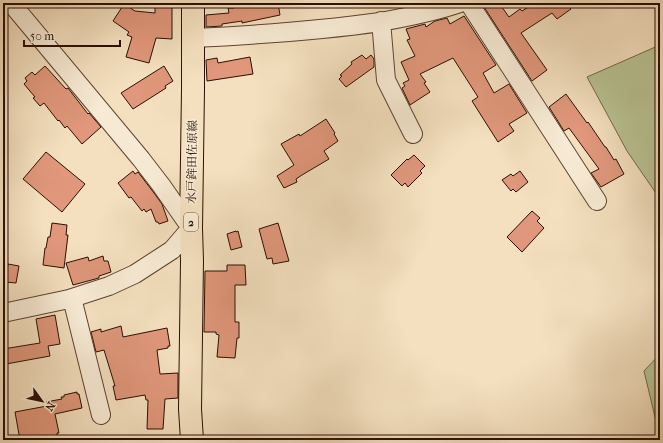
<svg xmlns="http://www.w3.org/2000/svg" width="663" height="443" viewBox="0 0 663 443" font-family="'IM FELL French Canon','Noto Serif JP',serif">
<rect width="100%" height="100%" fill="#f4e0bf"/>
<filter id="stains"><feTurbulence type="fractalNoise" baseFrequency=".005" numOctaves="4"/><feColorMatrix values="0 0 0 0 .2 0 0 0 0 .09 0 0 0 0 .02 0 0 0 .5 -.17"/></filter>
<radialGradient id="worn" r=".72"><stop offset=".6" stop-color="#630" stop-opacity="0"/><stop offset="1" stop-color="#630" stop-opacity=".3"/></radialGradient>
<!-- green -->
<path fill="#b9c394" stroke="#72684a" d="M 660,45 L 660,199 L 627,151 L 587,77 Z
M 660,354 L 660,438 L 644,371 Z"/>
<!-- building -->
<path fill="#e0977b" stroke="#2b0e01" d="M 155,3 L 172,3 L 172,39 L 156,38 L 149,63 L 126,57 L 132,37 L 127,35 L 129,32 L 113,21 L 124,4 L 135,11 L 155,13 Z
M 234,3 L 278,3 L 280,15 L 242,23 L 242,21 L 222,24 L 222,26 L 206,27 L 206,15 L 229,13 L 228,8 L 234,8 Z
M 489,3 L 499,3 L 509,17 L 520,9 L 522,11 L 535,3 L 568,3 L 567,4 L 571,9 L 557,19 L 552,13 L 521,33 L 547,70 L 532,81 L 484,7 Z
M 464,16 L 496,65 L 483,73 L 494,93 L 509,84 L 527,113 L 509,124 L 514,131 L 498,142 L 472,101 L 478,97 L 453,58 L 420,74 L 426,82 L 424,83 L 430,92 L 410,105 L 402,88 L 405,86 L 403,83 L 409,80 L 401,62 L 415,56 L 407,40 L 410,39 L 406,29 L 425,24 L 426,27 L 435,21 L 447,18 L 450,24 Z
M 362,55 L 366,59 L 371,55 L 374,59 L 374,67 L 346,87 L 339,79 L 342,76 L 340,75 L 352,64 L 351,62 Z
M 250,57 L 253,74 L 207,81 L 206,60 L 217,58 L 218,63 Z
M 45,66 L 66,89 L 68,88 L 88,114 L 89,113 L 101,127 L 82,144 L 67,126 L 65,128 L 59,120 L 58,121 L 44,103 L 40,106 L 33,98 L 35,97 L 24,84 L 27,81 L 25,78 L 32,72 L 35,75 Z
M 164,66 L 173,81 L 165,86 L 166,88 L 133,109 L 121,93 Z
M 566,94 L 587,123 L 588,122 L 605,147 L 606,147 L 614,160 L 616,159 L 624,174 L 601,187 L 591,173 L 599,169 L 569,128 L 564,131 L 549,107 Z
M 326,119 L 335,133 L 334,134 L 338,141 L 324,151 L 329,159 L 302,175 L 296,179 L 297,182 L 284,188 L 277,176 L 294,165 L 281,144 L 299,134 L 300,136 Z
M 46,152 L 85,184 L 62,212 L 23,179 Z
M 414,155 L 425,166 L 420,171 L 422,173 L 408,187 L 405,183 L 402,186 L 391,175 L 407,159 L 408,160 Z
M 133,171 L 135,174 L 138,172 L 154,193 L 162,204 L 168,221 L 159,224 L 158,222 L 156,222 L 151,209 L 146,212 L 144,209 L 142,211 L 131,197 L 129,198 L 118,183 Z
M 520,171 L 528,182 L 516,192 L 513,189 L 511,191 L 502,180 L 511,174 L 513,176 Z
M 532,211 L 540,218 L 537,221 L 544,228 L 522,252 L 507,237 Z
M 52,223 L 67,225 L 66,235 L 68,235 L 64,268 L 43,265 L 45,248 L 46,248 L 48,237 L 50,237 Z
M 278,223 L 289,261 L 273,264 L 272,258 L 267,259 L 259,229 Z
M 236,231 L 236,232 L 238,231 L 242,247 L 231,250 L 227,234 Z
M 103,256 L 104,261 L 108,261 L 111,272 L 99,276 L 99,278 L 73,285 L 66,263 L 88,257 L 89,261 Z
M 8,264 L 19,266 L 16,283 L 5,282 Z
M 227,265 L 245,265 L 246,285 L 235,285 L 235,322 L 239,322 L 239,338 L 237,338 L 235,358 L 217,357 L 219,335 L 216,334 L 216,332 L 204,332 L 205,271 L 227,271 Z
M 55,315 L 60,344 L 48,346 L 50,356 L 6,364 L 3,349 L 40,343 L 36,319 Z
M 121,326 L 123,337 L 167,328 L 170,346 L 168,346 L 168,348 L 157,350 L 160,374 L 178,373 L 178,398 L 165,399 L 163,429 L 147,429 L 148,400 L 146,400 L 145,395 L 116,400 L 113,386 L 115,386 L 104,350 L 96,352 L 91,332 L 101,329 L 101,332 Z
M 77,392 L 77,394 L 79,394 L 82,408 L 55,414 L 59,433 L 57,433 L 58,440 L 20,440 L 15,412 L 47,406 L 46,402 L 62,399 L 61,397 L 64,397 L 64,395 Z"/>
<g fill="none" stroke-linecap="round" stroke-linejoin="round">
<!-- minor casing -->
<g stroke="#5d4230" stroke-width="20">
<path id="minor" d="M 469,3 L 597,201
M 381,21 L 386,80 L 413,134
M 193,38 C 256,35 318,31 380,22 C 408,17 434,12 460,3
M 72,298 L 101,415
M 3,313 L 69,299 L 109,286 L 135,274 L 172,250 L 191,228 L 161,185 L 141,159 L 11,3"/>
</g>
<!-- major casing -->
<g stroke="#2b0e01" stroke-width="24">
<path id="major" d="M 192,440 L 190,409 L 192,261 L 191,228 L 193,89 L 193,3"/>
</g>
<!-- minor -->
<use href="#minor" stroke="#f8ebd5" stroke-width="18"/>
<!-- major -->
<use href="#major" stroke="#f4e0bf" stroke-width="22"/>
</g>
<g text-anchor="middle" stroke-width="3" stroke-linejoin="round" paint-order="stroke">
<!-- shield labels -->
<rect fill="#f8ebd5" stroke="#685041" stroke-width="1" x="184" y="213" width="14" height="18" rx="3"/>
<g font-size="11" font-weight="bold" fill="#2b0e01">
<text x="191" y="226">2</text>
</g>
<!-- street labels -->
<g font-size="12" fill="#2b0e01" stroke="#f8ebd5">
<text transform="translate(192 162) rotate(-89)" y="4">水戸鉾田佐原線</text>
</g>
</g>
<!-- margin -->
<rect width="663" height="443" fill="none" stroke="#f4e0bf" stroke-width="16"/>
<rect x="4" y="4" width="655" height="435" fill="none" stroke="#2b0e01" stroke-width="2"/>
<rect x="8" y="8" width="647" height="427" fill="none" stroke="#2b0e01"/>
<!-- north arrow -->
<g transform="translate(42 401) rotate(123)" stroke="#f8ebd5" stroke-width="3" paint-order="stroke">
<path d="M0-3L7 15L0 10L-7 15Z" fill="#2b0e01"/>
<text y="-6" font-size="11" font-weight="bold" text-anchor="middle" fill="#2b0e01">N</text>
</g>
<!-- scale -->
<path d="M24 40v6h96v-6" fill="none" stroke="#2b0e01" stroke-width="2"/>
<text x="30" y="40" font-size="12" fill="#2b0e01" stroke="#f8ebd5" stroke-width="3" paint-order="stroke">50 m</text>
<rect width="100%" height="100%" filter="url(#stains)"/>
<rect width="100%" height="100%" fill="url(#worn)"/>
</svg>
